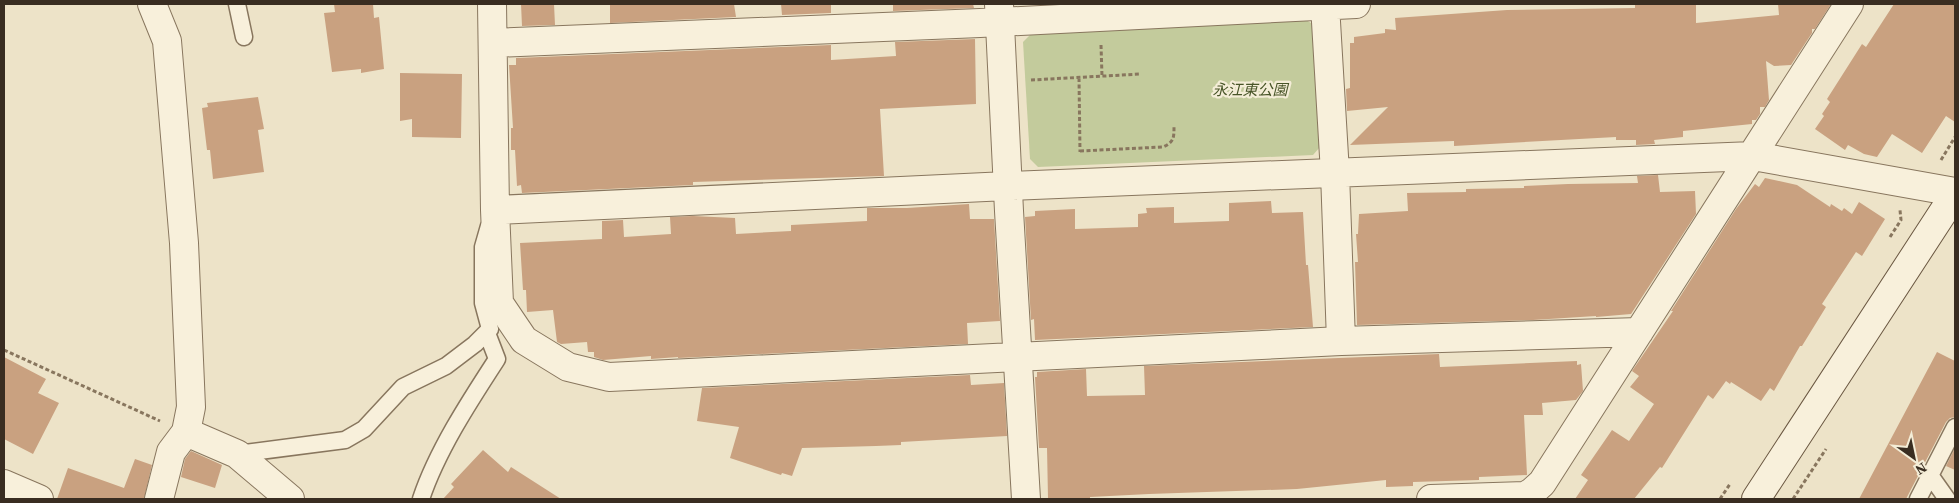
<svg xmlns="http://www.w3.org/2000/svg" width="1959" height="503" viewBox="0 0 1959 503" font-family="'Source Serif 4','Noto Sans JP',serif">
<rect width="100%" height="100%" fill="#ede3c8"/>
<!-- green -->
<path fill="#c3cb9c" d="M 1306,20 L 1316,26 L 1320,147 L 1313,155 L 1038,167 L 1030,159 L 1023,42 L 1033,32 Z"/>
<!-- building -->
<path fill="#c9a180" d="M 334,4 L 373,4 L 374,18 L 379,17 L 384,69 L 361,73 L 361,69 L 332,72 L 324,13 L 335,12 Z
M 521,4 L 554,4 L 555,25 L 522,26 Z
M 610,4 L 734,4 L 736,17 L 610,23 Z
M 781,4 L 831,4 L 831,13 L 782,15 Z
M 893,4 L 973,4 L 974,8 L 893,11 Z
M 1696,4 L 1696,23 L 1779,15 L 1778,4 L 1831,4 L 1815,29 L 1812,29 L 1812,33 L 1791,65 L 1774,66 L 1766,61 L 1769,100 L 1765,107 L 1760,107 L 1760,114 L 1756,120 L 1752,120 L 1752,124 L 1683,131 L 1683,137 L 1654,140 L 1655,144 L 1636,145 L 1636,140 L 1616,140 L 1616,137 L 1454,146 L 1454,141 L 1350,145 L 1388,107 L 1347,111 L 1346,89 L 1350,88 L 1350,43 L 1354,43 L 1354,37 L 1385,33 L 1385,29 L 1396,30 L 1395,18 L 1507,10 L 1635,8 L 1635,5 Z
M 1894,4 L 1955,4 L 1955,122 L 1946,116 L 1922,153 L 1892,134 L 1877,157 L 1864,154 L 1848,145 L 1845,150 L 1815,129 L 1824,116 L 1822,114 L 1830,102 L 1827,99 L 1862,44 L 1866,47 Z
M 975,39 L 976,104 L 880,109 L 884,176 L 693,182 L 693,185 L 522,193 L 521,185 L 517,186 L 515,150 L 511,150 L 511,128 L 513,128 L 509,65 L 516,65 L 516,58 L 831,45 L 831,60 L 896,56 L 895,42 Z
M 400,73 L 462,74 L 461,138 L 412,137 L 412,119 L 400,121 Z
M 258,97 L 264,129 L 258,130 L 264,172 L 213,179 L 210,150 L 207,150 L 202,108 L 208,107 L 207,103 Z
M 1658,175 L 1660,192 L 1695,191 L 1696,214 L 1631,314 L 1596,317 L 1596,316 L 1533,320 L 1357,325 L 1355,262 L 1358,262 L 1356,234 L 1358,234 L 1359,214 L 1408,211 L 1407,193 L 1466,192 L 1466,189 L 1524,188 L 1524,186 L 1568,184 L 1638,183 L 1637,176 Z
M 1765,178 L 1797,185 L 1830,207 L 1831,204 L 1842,211 L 1844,208 L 1852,214 L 1859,202 L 1885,219 L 1862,256 L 1856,252 L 1822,304 L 1826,307 L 1802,346 L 1800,346 L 1774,391 L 1770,388 L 1761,401 L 1731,382 L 1730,384 L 1726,381 L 1713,399 L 1708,395 L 1662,468 L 1660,467 L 1634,499 L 1575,499 L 1588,480 L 1581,475 L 1612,430 L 1629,441 L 1654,404 L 1630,387 L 1639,376 L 1632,371 L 1673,311 L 1671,311 L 1736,209 L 1755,184 L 1759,187 Z
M 1271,201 L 1272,213 L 1303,212 L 1306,265 L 1308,265 L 1313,327 L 1035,340 L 1034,319 L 1031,320 L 1025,217 L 1035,216 L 1035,211 L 1075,209 L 1075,229 L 1138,227 L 1138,214 L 1147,213 L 1146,208 L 1174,207 L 1174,223 L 1229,221 L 1229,203 Z
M 969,204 L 970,219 L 994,219 L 1000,321 L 967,323 L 968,344 L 678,358 L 678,357 L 651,359 L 651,356 L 603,360 L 594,357 L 594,352 L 588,352 L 587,342 L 561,344 L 557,342 L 553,310 L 527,312 L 526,290 L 523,290 L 520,243 L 602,239 L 602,221 L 623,220 L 624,237 L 671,234 L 670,217 L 693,216 L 735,218 L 736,234 L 791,231 L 791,225 L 867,221 L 867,208 L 907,208 Z
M 1937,352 L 1955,361 L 1955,417 L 1950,418 L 1946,422 L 1906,499 L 1859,499 Z
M 1439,354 L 1440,367 L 1577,361 L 1577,365 L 1581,364 L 1583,391 L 1576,400 L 1542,403 L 1543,415 L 1524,415 L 1527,475 L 1479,477 L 1479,480 L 1413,482 L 1413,486 L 1386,487 L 1386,480 L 1297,489 L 1149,494 L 1090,497 L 1090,499 L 1048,498 L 1047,448 L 1039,448 L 1035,377 L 1037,377 L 1037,372 L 1086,369 L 1087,396 L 1145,395 L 1144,366 Z
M 4,357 L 46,379 L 38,393 L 59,403 L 33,454 L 4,439 Z
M 970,375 L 971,385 L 1004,383 L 1007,436 L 901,442 L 901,445 L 876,446 L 802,448 L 792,476 L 782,473 L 781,475 L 730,458 L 739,427 L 697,421 L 702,388 Z
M 1955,448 L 1955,470 L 1946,466 Z
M 483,450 L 508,472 L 511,467 L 561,499 L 443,499 L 454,487 L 451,484 Z
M 191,451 L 222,465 L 215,488 L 181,477 L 185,459 Z
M 135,459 L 152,465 L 144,499 L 57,499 L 68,468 L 124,488 Z"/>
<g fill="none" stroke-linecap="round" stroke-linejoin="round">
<!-- lane casing -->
<g stroke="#88765e" stroke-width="19">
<path id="lane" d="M 237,4 L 244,37
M 237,454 L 345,440 L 364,429 L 403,387 L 446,366 L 475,344 L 490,329 L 483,303 L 483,247 L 489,226
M 1930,475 L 1947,499
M 421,499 C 437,451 469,402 497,359 L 487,333
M 1918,499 L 1955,427"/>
</g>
<!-- street casing -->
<g stroke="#88765e" stroke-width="30">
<path id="street" d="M 152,4 L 167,41 L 184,243 L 191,407 L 186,432 L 171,452 L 159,499
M 492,4 L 495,210 L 499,303 L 524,340 L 568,367 L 609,377 L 1341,341 L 1639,332
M 999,4 L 1009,211 L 1026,499
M 1325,5 L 1335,173 L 1341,341
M 493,43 L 980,23 L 1356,4
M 495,210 L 1007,186 L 1753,156 L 1955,192
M 186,432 L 237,454 L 290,499
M 4,484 L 39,499
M 1431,499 L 1525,496 L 1532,492 L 1542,483 L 1849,4"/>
</g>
<!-- secondary casing -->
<g stroke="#6a5741" stroke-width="30">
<path id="secondary" d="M 1756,499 L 1955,194"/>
</g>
<!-- path -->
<path stroke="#88765e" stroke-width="3" stroke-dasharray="4 2.5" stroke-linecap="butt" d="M 1101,45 L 1102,76
M 1079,78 L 1080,152
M 1031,80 L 1141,74
M 1080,151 L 1163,147 C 1174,142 1174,138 1174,126
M 1941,160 L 1955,137
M 1890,237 L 1901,220 L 1900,210
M 4,350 L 160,421
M 1720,499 L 1730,484
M 1793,499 L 1826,449"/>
<!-- lane -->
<use href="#lane" stroke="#f8f0db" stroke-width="16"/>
<!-- street -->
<use href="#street" stroke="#f8f0db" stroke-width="28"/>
<!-- secondary -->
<use href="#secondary" stroke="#f8f0db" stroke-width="28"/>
</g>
<g text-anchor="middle" stroke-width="4.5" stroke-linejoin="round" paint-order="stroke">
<!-- park labels -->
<g font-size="15" font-style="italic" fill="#485528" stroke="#f4edd7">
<text x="1250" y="95">永江東公園</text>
</g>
</g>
<!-- border -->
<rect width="1959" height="503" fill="none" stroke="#392d21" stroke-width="10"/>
<!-- north arrow -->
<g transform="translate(1914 458) rotate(147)" stroke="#f4edd7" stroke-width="4" paint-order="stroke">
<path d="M0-4L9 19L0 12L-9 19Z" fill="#392d21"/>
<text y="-8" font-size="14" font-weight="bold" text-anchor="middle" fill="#392d21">N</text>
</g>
</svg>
